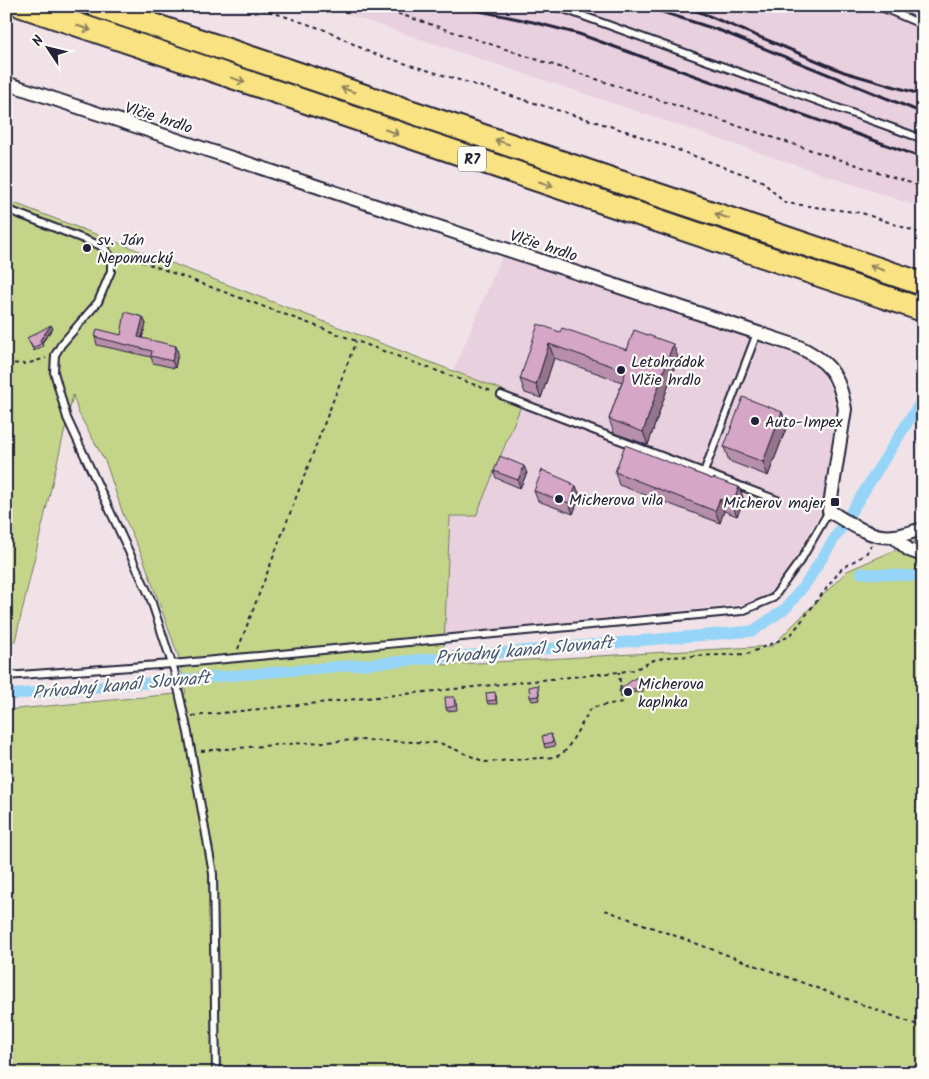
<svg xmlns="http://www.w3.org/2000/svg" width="929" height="1079" viewBox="0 0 929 1079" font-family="Kalam,sans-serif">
<rect width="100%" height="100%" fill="#f1e2e8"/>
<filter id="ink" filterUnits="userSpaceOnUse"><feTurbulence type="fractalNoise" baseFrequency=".02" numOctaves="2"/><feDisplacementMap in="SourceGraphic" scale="10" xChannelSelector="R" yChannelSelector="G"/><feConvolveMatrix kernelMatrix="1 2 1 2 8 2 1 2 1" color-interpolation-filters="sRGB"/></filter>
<g filter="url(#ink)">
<!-- built -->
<path fill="#e9d0de" d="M 322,6 L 923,6 L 923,208 L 606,101 Z
M 503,253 L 796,353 L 812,363 L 823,374 L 832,392 L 835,415 L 821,511 L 793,562 L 778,585 L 764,597 L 748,604 L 444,634 L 450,516 L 521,406 L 500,399 L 502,390 L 453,372 Z"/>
<!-- green -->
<path fill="#c4d58a" stroke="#737c62" d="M 14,203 L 503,390 L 500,399 L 521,406 L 476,516 L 450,516 L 443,665 L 772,646 L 847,571 L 923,538 L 923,1073 L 6,1073 L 6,710 L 186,693 L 179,658 L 143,558 L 123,514 L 106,463 L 78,412 L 73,395 L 15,641 L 6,643 L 6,212 Z"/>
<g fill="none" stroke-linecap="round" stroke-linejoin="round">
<!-- canal -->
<path stroke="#96d5f7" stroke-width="11" d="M 861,573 L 916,576 L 923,578
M 6,695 L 753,631 L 786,608 L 807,582 L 923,398"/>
<!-- lane casing -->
<g stroke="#22223b" stroke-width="10">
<path id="lane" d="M 551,6 L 564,9 L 923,139
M 879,6 L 923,25
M 6,209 L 99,245 L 105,249 L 111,257 L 111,271 L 98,302 L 61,345 L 55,355 L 54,372 L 67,418 L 150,597 L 174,670 L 188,733 L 213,874 L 216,1073
M 501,395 L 777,500
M 704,472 L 757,333
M 6,676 L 172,664 L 742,611 L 773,598 L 802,558 L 829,511"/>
</g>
<!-- street casing -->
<g stroke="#22223b" stroke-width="16">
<path id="street" d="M 6,83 L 797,346 C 829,361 839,374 845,409 L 829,511 C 848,522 872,540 895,536 C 905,535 914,531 923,529
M 894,537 L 909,550 L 923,555"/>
</g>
<!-- highway casing -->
<g stroke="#22223b" stroke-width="26">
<path id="highway" d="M 22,6 L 923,310
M 97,6 L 923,284"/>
</g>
<!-- path -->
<path stroke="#22223b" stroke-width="2" stroke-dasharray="4 4" stroke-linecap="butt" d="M 254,6 L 328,31 L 371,53 L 629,132 L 762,181 L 785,203 L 862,213 L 923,234
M 375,6 L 923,187
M 119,253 L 494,392
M 6,363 L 26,364 L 46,358
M 238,649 L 356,341
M 192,716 L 619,672 L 634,670 L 654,660 L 668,657 L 747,654 L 790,636 L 842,568 L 866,554 L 871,545
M 201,751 L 287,744 L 360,740 L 440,743 L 485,762 L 555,757 L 562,754 L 567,749 L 590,710 L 594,707 L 622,702 L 619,672
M 605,910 L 923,1027"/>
<!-- lane -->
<use href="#lane" stroke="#fdfcf7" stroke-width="6"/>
<!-- street -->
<use href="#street" stroke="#fdfcf7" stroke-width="12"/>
<!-- highway -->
<use href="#highway" stroke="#f8e281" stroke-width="22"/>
<!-- rail -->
<path stroke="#22223b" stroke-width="3" d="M 455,6 L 533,22 L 579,34 L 923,158
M 644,6 L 721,31 L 923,113
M 685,6 L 844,72 L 923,95"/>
</g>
<!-- wall -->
<path fill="#b78faa" stroke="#22223b" d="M 823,6 L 832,6 L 831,9 Z
M 143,317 L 146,324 L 142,338 L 178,353 L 175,368 L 153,363 L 151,357 L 97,345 L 95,337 L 121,335 Z
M 53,328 L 42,343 L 43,346 L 34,351 L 27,338 Z
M 560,332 L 627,350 L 678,357 L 648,445 L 614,433 L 609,419 L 622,382 L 554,358 L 541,398 L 525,393 L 520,379 Z
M 782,412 L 787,426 L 768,476 L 729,461 L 724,447 Z
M 494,471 L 527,473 L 520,488 L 496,478 Z
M 615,472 L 712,479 L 739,487 L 744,500 L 737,516 L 724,511 L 720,523 L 619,485 Z
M 572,484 L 576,486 L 580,496 L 573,514 L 538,501 L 534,491 Z
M 641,677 L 643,681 L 643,692 L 620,693 L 619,690 Z
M 538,685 L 540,700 L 532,701 L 530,697 Z
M 496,695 L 497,704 L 488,704 L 487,701 Z
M 454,697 L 456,700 L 457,710 L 447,711 L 446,708 Z
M 551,734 L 555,746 L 545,748 L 544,744 Z"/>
<!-- shaded-wall -->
<path fill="#95748b" stroke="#22223b" d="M 143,317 L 146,324 L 140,344 L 138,337 Z
M 51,325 L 53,328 L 41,343 L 40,340 Z
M 549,344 L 554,358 L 541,398 L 536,385 Z
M 673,344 L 678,357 L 648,445 L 643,432 Z
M 176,346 L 178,353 L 175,368 L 172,361 Z
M 782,412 L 787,426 L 768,476 L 763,462 Z
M 524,466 L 527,473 L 520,488 L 518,480 Z
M 572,483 L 574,489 L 576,486 L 580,496 L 573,514 L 569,503 Z
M 739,487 L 744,500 L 737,516 L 732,504 Z
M 720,499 L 724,511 L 720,523 L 715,511 Z"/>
<!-- building -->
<path fill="#d5a6c6" stroke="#22223b" d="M 125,312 L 143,317 L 138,337 L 176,346 L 172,361 L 151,356 L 152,351 L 95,337 L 97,329 L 121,335 Z
M 538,324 L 560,332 L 562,328 L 627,350 L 634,330 L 673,344 L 643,432 L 609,419 L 626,371 L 549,344 L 536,385 L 520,379 Z
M 51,325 L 40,340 L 42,343 L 33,348 L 27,338 Z
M 743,397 L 782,412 L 763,462 L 724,447 Z
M 625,445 L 712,479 L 713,478 L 739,487 L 732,504 L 720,499 L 715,511 L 615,472 Z
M 500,456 L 524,466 L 518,480 L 494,471 Z
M 542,470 L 572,483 L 571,484 L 576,486 L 569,503 L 534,491 Z
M 641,677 L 642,688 L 619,690 L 635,678 Z
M 538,685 L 539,696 L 530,697 L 529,687 Z
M 495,692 L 496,700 L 487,701 L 486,693 Z
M 445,697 L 454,697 L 455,706 L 446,708 Z
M 551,734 L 553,742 L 544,744 L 542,736 Z"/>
<!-- one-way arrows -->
<defs><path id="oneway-shaft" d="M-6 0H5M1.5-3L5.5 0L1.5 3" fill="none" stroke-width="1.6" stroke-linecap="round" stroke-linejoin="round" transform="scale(1.25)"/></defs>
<g stroke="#8d825e">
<use href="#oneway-shaft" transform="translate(84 28) rotate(19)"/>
<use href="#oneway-shaft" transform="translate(238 80) rotate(19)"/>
<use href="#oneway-shaft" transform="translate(348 90) rotate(-161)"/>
<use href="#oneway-shaft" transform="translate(392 132) rotate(19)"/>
<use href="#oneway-shaft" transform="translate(502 142) rotate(-161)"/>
<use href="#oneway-shaft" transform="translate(546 184) rotate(19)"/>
<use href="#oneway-shaft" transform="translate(722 216) rotate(-161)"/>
<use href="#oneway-shaft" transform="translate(877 268) rotate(-161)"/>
</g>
</g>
<!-- markers -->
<g fill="#22223b" stroke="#fdfcf7" stroke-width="2">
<circle cx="87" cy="248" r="5"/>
<circle cx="621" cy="370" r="5"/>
<circle cx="755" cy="421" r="5"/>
<circle cx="559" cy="499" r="5"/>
<rect x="830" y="497" width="10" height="10" rx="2.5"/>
<circle cx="628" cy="692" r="5"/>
</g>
<g text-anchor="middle" stroke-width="4.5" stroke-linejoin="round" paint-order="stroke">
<!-- shield labels -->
<rect fill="#fdfcf7" stroke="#646373" stroke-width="1" x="458" y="146.5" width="28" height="25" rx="4"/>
<g font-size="15" font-weight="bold" fill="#22223b">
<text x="472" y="164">R7</text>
</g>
<!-- street labels -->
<g font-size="16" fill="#22223b" stroke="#fdfcf7">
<text transform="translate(159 117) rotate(18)" y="6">Vlčie hrdlo</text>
<text transform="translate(544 245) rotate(18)" y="6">Vlčie hrdlo</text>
</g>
<!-- poi labels -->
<g font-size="16" fill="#22223b" stroke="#fdfcf7" text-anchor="start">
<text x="97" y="245">sv. Ján<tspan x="97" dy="18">Nepomucký</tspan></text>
<text x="631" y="367">Letohrádok<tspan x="631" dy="18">Vlčie hrdlo</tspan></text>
<text x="765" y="427">Auto-Impex</text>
<text x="569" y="505">Micherova vila</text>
<text x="825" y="508" text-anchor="end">Micherov majer</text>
<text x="638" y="689">Micherova<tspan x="638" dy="18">kaplnka</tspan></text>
</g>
<!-- water labels -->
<g font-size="18" font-style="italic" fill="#455873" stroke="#fdfcf7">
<text transform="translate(524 650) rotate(-5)" y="6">Prívodný kanál Slovnaft</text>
<text transform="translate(121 685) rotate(-5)" y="6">Prívodný kanál Slovnaft</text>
</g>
</g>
<!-- margin -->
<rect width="929" height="1079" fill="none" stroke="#fdfcf7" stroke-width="25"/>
<rect x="12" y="12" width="904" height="1054" fill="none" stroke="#22223b" stroke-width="2" filter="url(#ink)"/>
<!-- north arrow -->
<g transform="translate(48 48) rotate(305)" stroke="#fdfcf7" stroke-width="4" paint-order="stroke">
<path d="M0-4L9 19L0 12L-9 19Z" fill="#22223b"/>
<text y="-8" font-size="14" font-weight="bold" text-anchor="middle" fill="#22223b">N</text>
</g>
</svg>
